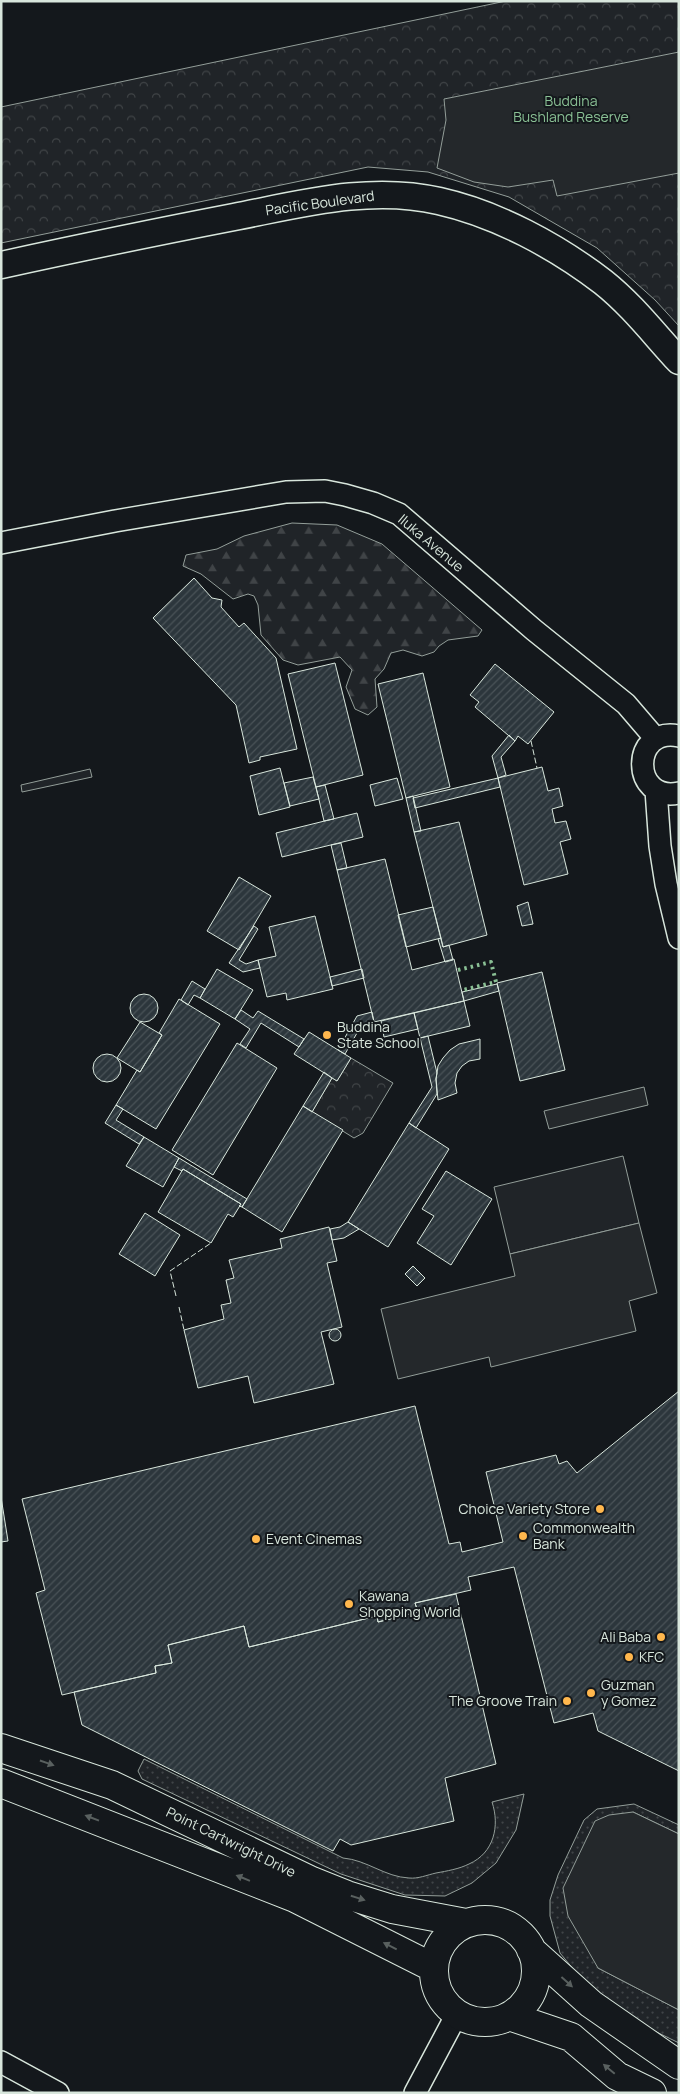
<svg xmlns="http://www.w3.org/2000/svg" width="680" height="2094" viewBox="0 0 680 2094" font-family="Manrope,sans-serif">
<defs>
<pattern id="grass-dots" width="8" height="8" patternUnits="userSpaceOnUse" patternTransform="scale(1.25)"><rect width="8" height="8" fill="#202428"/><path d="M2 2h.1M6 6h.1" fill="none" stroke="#404447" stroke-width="1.8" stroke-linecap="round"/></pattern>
<pattern id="forest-firs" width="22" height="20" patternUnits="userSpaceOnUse" patternTransform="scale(1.25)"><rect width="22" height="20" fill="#202428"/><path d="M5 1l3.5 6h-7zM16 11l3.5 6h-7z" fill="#404447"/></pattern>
<pattern id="park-crowns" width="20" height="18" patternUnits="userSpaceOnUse" patternTransform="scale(1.25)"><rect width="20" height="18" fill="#202428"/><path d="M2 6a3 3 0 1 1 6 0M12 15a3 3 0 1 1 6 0" fill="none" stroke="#404447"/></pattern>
<pattern id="building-hatch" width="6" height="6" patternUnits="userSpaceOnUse" patternTransform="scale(1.25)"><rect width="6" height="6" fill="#2c363c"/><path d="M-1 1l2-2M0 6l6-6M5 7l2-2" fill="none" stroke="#4a5358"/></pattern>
</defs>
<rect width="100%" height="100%" fill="#14181c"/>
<!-- grass -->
<path fill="url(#grass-dots)" stroke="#939e99" d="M 144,1759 L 343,1858 C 367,1860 385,1877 409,1878 C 418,1879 427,1875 436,1873 C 447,1871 459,1869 469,1864 C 494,1853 500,1826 492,1802 L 524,1794 L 516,1830 L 496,1863 L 472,1883 L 445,1896 L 405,1895 L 341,1874 L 142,1779 L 138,1771 Z
M 634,1804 L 679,1825 L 679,1834 L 633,1812 L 598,1968 L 679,2010 L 679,2043 L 630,2019 L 579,1976 L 560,1953 L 550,1916 L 550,1900 L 558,1875 L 584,1820 L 597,1809 Z"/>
<!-- forest -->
<path fill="url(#forest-firs)" stroke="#939e99" d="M 292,523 L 337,525 L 382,544 L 482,630 L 478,636 L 448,640 L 439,646 L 434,652 L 422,656 L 403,650 L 391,653 L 384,669 L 375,679 L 377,707 L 368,715 L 355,709 L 346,687 L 352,670 L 340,657 L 298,665 L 283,660 L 261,635 L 258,605 L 254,596 L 248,594 L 233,599 L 201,574 L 183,566 L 186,555 L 217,549 L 244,536 Z"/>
<!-- park -->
<path fill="url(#park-crowns)" stroke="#939e99" d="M 506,1 L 679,1 L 679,326 L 655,300 L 597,248 L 509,197 L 428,172 L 368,167 L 1,243 L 1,107 Z
M 351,1058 L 393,1083 L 363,1133 L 354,1138 L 312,1112 L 332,1078 L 337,1081 Z"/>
<!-- pitch -->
<path fill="#202428" stroke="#939e99" d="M 90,769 L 92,777 L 22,792 L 21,785 Z
M 623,1156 L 639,1223 L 510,1254 L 494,1187 Z"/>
<!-- parking -->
<path fill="#24282b" stroke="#939e99" d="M 679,52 L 679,173 L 557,196 L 553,180 L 508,187 L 474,182 L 437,168 L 446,120 L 444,99 Z
M 644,1087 L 648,1105 L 549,1129 L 544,1111 Z
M 639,1223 L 657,1293 L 629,1301 L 636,1331 L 491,1367 L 489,1357 L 398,1379 L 381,1309 L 515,1276 L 510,1254 Z
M 633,1812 L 679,1834 L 679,2010 L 598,1968 L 568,1916 L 563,1888 L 595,1821 L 609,1815 Z"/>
<!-- building -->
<path fill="url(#building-hatch)" stroke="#d8e6dc" d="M 194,578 L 212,598 L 222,600 L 221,607 L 239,627 L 244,623 L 276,658 L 297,749 L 260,757 L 260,760 L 249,763 L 236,705 L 153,618 Z
M 335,663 L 363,775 L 316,787 L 288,674 Z
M 495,664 L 554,712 L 528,744 L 518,736 L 515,741 L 475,707 L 479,702 L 470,695 Z
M 423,673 L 450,787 L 406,798 L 378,684 Z
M 509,735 L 515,741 L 501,757 L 506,775 L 498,778 L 492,756 Z
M 542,767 L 548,791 L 559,788 L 563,806 L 552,809 L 555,823 L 566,821 L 571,839 L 560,842 L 568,874 L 524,885 L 498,778 Z
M 280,768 L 290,807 L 259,815 L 250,776 Z
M 313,777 L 319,799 L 290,806 L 284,783 Z
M 397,778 L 403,799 L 375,806 L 370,785 Z
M 498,778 L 500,787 L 415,808 L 413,798 Z
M 325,785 L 334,819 L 324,821 L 316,787 Z
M 413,796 L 421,831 L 414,832 L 406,798 Z
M 357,813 L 363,837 L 282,857 L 276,833 Z
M 459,822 L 487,935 L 443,947 L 414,832 Z
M 341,843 L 347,868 L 337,870 L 331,845 Z
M 385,859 L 412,970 L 454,959 L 464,1001 L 374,1022 L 337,870 Z
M 239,877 L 271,896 L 239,950 L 207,931 Z
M 528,902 L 533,924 L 522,926 L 517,906 Z
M 433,907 L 441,938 L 406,947 L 398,915 Z
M 315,916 L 333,989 L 287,1000 L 286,993 L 267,997 L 258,960 L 276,956 L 269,927 Z
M 254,926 L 258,929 L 239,960 L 246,964 L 258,960 L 260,968 L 243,972 L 229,963 Z
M 441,938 L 443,947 L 449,945 L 453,960 L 445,962 L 438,939 Z
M 217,969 L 253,990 L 235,1019 L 200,998 Z
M 362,969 L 364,978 L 332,986 L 330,977 Z
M 542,972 L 565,1070 L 520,1081 L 497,983 Z
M 192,981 L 205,989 L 200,998 L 194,995 L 188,1005 L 181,1000 Z
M 497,984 L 499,991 L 464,1001 L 462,992 Z
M130 1008a14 14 0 1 1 28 0a14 14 0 1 1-28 0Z
M 179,999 L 220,1024 L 156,1129 L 116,1105 L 137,1070 L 140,1072 L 162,1035 L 159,1033 Z
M 464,1001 L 470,1026 L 420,1038 L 414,1013 Z
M 241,1010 L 253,1018 L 258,1011 L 304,1039 L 299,1047 L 261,1023 L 246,1048 L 240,1044 L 250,1029 L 235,1019 Z
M 372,1012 L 374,1022 L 361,1026 L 345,1054 L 338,1050 L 357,1016 Z
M 414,1013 L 418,1029 L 384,1037 L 381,1021 Z
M 140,1022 L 162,1035 L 140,1072 L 117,1058 Z
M 309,1032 L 351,1058 L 337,1081 L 294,1054 Z
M 428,1036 L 437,1073 L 436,1079 L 437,1094 L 416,1128 L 409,1123 L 432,1087 L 420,1038 Z
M 480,1039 L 480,1059 L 469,1061 L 462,1066 L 457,1073 L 455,1083 L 457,1093 L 438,1100 L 436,1079 L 438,1066 L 443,1058 L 450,1050 L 459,1044 Z
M 237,1043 L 277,1068 L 213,1175 L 172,1150 Z
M93 1068a14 14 0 1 1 28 0a14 14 0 1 1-28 0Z
M 324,1072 L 332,1078 L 312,1112 L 303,1106 Z
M 116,1105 L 123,1109 L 116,1120 L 144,1137 L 139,1144 L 105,1123 Z
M 303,1106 L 343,1130 L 282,1232 L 242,1207 Z
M 409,1123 L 449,1149 L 388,1247 L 348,1222 Z
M 144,1137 L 179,1158 L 163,1187 L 126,1166 Z
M 179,1158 L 247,1199 L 242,1207 L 239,1206 L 241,1204 L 183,1169 L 182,1171 L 174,1167 Z
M 183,1169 L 241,1204 L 233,1217 L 228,1214 L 211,1243 L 158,1212 Z
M 446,1171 L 492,1199 L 451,1265 L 417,1243 L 434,1216 L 422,1209 Z
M 145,1213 L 180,1235 L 155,1276 L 119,1254 Z
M 348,1222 L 359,1229 L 344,1238 L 332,1240 L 330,1229 L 340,1227 Z
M 329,1227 L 337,1261 L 327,1263 L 342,1327 L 321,1332 L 334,1384 L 254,1403 L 248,1376 L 198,1388 L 184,1330 L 224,1319 L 221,1305 L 231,1303 L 226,1280 L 234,1278 L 229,1260 L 282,1248 L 280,1239 Z
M 413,1266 L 425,1278 L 417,1286 L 405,1274 Z
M329 1335a6 6 0 1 1 12 0a6 6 0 1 1-12 0Z
M 679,1391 L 679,1771 L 598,1731 L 593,1713 L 554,1723 L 514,1567 L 468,1577 L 471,1590 L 415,1603 L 418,1612 L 378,1622 L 377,1616 L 249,1647 L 244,1626 L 168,1645 L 172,1663 L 155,1666 L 156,1673 L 62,1695 L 36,1593 L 45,1590 L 22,1499 L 415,1406 L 449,1544 L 460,1542 L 462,1552 L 503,1542 L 486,1472 L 556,1455 L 559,1464 L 567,1461 L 577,1473 Z
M 1,1497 L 8,1541 L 1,1542 Z
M 456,1594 L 496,1764 L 445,1778 L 454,1821 L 351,1845 L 340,1839 L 333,1851 L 82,1725 L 74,1692 L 156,1673 L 155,1666 L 172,1663 L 168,1645 L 244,1626 L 249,1647 L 377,1616 L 378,1622 L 418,1612 L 415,1603 Z"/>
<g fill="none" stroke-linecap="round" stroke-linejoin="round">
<!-- minor casing -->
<g stroke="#d8e6dc" stroke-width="24">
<path id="minor" d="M 1,543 L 115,521 L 286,492 L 325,491 L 345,495 L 373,503 L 399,514 L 534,630 L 626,704 L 656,739
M 679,736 C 630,726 631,803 679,793
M 656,790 L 660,846 L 666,884 L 679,938
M 1,2062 L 58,2093
M 415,2093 L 457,2014"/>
</g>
<!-- tertiary casing -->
<g stroke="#d8e6dc" stroke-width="29">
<path id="tertiary" d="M 1,265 C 79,248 156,232 234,217 C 301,204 370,185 439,201 C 497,214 556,246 603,282 C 632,305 654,334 679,361"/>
</g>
<!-- secondary casing -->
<g stroke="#d8e6dc" stroke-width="30">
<path id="secondary" d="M 1,1748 L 112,1785 L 312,1881 L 347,1895 L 392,1909 L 466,1923
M 1,1783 L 295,1898 L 434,1968
M434 1971a51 51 0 1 1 102 0a51 51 0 1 1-102 0Z
M 531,1950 L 591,2004 L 679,2065
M 509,2016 L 571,2037 L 617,2076 L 652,2093"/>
</g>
<!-- minor -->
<use href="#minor" stroke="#14181c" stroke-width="21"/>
<!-- tertiary -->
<use href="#tertiary" stroke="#14181c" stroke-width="26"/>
<!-- secondary -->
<use href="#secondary" stroke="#14181c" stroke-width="28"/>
<!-- hedge -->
<path stroke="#8ac095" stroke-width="4" stroke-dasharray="2.5 4" stroke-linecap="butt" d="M 458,970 L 491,962 L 496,982 L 463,990"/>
<!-- fence -->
<path stroke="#d8e6dc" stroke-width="1" stroke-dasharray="6 2.5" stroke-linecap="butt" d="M 531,741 L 537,768
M 176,1296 L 170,1271 L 211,1243
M 179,1307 L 184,1330"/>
</g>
<!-- one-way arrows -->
<defs><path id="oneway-solid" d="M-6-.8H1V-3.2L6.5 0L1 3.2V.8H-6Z" transform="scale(1.25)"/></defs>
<g fill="#59605f">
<use href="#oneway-solid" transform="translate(47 1763) rotate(19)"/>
<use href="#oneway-solid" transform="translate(92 1818) rotate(-159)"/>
<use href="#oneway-solid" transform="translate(243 1878) rotate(-158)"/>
<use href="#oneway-solid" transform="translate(358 1898) rotate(17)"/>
<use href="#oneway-solid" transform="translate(390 1946) rotate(-153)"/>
<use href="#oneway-solid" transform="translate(567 1982) rotate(42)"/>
<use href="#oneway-solid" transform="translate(609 2069) rotate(-140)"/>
</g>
<!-- markers -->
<g fill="#ffb74d" stroke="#14181c" stroke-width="2">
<circle cx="327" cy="1035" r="5"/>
<circle cx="600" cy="1509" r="5"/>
<circle cx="523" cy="1536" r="5"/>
<circle cx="256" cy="1539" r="5"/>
<circle cx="349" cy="1604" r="5"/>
<circle cx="661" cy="1637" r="5"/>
<circle cx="629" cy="1657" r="5"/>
<circle cx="591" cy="1693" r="5"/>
<circle cx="567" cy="1701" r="5"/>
</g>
<g text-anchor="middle" stroke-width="4" stroke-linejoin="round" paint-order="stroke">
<!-- park labels -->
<g font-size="14" fill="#8ac095" stroke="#14181c">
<text x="571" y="106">Buddina<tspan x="571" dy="16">Bushland Reserve</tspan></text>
</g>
<!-- street labels -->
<g font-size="14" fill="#d8e6dc" stroke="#14181c">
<text transform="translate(320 203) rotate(-8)" y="5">Pacific Boulevard</text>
<text transform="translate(431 543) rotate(40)" y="5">Iluka Avenue</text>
<text transform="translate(231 1842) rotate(26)" y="5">Point Cartwright Drive</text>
</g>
<!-- poi labels -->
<g font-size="14" fill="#d8e6dc" stroke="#14181c" text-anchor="start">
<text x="337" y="1032">Buddina<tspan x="337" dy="16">State School</tspan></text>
<text x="590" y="1514" text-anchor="end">Choice Variety Store</text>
<text x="533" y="1533">Commonwealth<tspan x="533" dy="16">Bank</tspan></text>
<text x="266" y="1544">Event Cinemas</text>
<text x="359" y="1601">Kawana<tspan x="359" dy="16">Shopping World</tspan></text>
<text x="651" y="1642" text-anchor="end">Ali Baba</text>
<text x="639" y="1662">KFC</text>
<text x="601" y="1690">Guzman<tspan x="601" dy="16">y Gomez</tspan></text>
<text x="557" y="1706" text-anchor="end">The Groove Train</text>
</g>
</g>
<!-- border -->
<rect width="680" height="2094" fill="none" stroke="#d8e6dc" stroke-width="5"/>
</svg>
